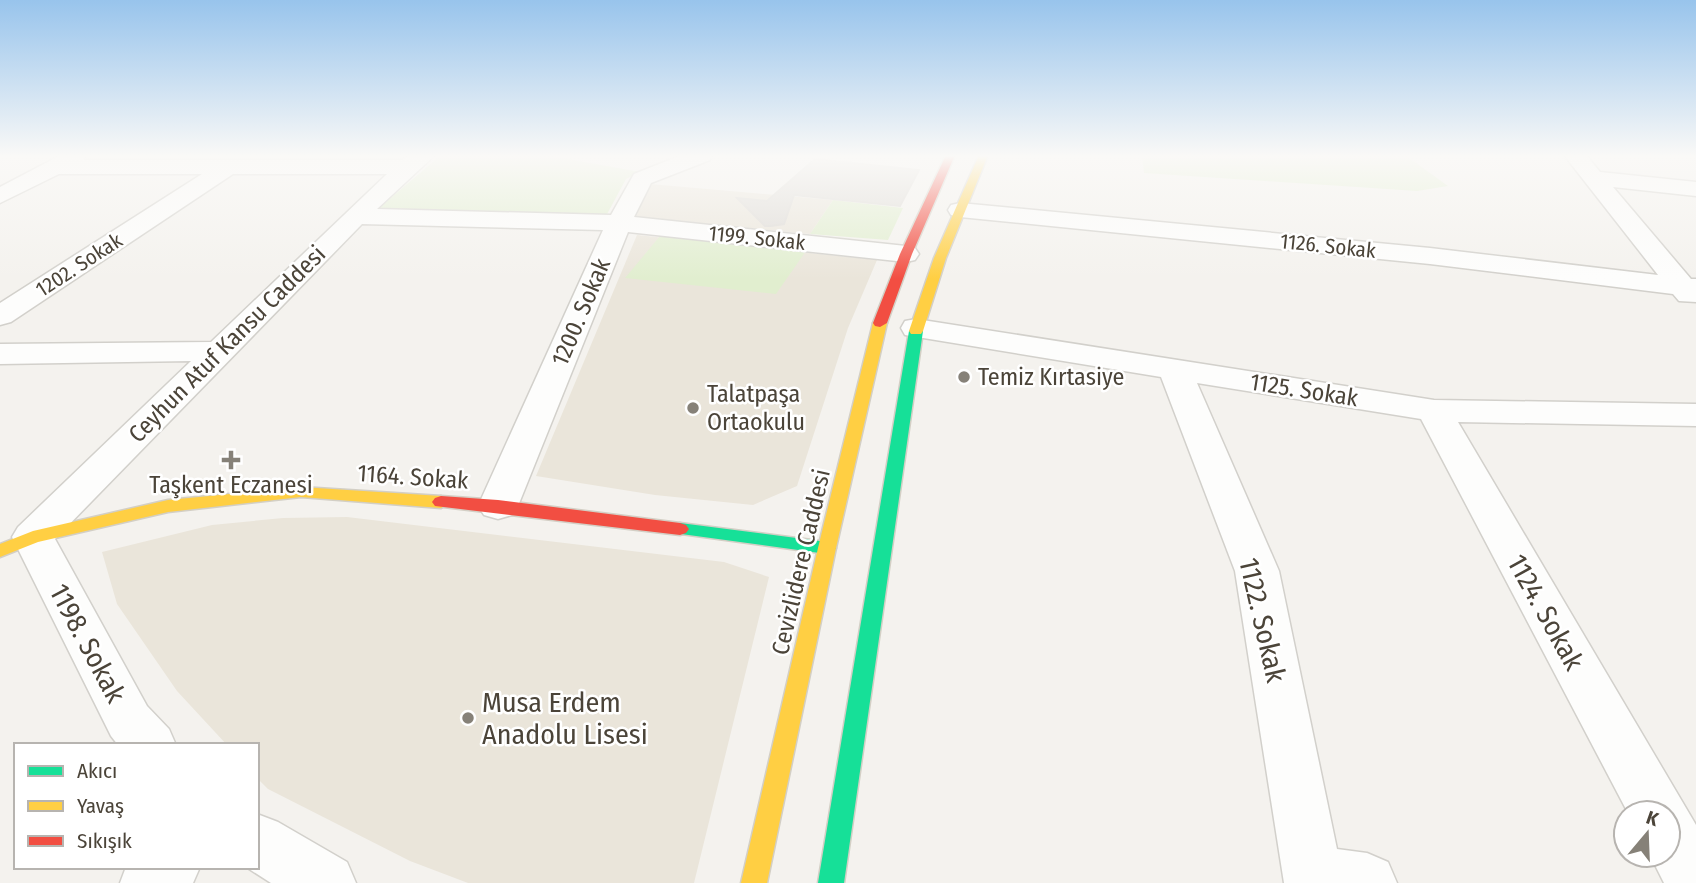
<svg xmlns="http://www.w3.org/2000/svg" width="1696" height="883" viewBox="0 0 1696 883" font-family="'Fira Sans Condensed',sans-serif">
<rect width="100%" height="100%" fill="#f4f2ee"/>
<!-- education -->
<path fill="#eae5da" d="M 650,184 L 833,200 L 810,234 L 636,217 Z
M 637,235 L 877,260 L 848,328 L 797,486 L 753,505 L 655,495 L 536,476 Z
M 347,517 L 724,562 L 769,577 L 694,883 L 468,883 L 410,861 L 268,789 L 257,778 L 257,745 L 227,745 L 177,691 L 117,604 L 102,552 L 212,525 L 283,518 Z"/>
<!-- green -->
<path fill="#e1eecf" d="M 441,155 L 546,155 L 640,172 L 626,179 L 606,216 L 379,208 Z
M 1142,155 L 1405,155 L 1448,186 L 1417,191 L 1144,173 Z
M 833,200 L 903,208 L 888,240 L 810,234 Z
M 660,236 L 806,251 L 776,294 L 625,278 Z"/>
<!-- building -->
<path fill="#dedbd6" stroke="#dcd9d4" stroke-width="2" d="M 815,159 L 919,170 L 900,206 L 794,195 L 784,224 L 771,226 L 765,226 L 737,198 L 767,201 Z"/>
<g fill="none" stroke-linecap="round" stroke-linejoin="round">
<!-- street casing -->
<g stroke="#d2d0cb" stroke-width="3">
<path id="street" d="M 61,155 L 86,155 L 84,160 L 402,160 L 410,155 L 435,155 L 377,209 L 611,215 L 634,174 L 682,155 L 712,155 L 710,160 L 651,183 L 634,217 L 906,246 L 915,248 L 919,254 L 915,260 L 906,262 L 628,232 L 518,506 L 512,515 L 498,519 L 484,515 L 478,506 L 603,230 L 362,224 L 55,539 L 147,706 L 169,729 L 176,745 L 118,745 L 111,736 L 12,537 L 18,527 L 191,361 L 0,364 L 0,344 L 211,342 L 387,174 L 233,174 L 11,322 L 0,325 L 0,303 L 202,174 L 59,174 L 0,203 L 0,187 Z
M 1564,155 L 1586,155 L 1600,172 L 1696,182 L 1696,196 L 1613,187 L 1691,279 L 1696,279 L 1696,302 L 1679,301 L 1673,294 L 1430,264 L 960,217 L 951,215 L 948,210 L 951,205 L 960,203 L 1430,248 L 1658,275 Z
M 916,319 L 1434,400 L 1696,404 L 1696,426 L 1458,422 L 1696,825 L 1696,883 L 1664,883 L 1650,855 L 1668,855 L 1668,813 L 1628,813 L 1421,419 L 1197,383 L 1279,571 L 1337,849 L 1367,853 L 1388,862 L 1397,883 L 1284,883 L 1235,571 L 1161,377 L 905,335 L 901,328 L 905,321 Z
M 257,814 L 278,822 L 347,862 L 356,883 L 271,883 L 246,867 L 257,867 Z
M 126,867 L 200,867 L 193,883 L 120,883 Z"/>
</g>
<!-- fast casing -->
<g stroke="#d3cfc5" stroke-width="3">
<path id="fast" d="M 916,327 L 923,331 L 844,883 L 818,883 L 909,331 Z
M 680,523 L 827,542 L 833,544 L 836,548 L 833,552 L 827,554 L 674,533 L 671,529 L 674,525 Z"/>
</g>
<!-- slow casing -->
<g stroke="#d3cfc5" stroke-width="3">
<path id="slow" d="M 979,155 L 988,155 L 946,258 L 923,331 L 921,334 L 911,334 L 909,331 L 934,258 Z
M 880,319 L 887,323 L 836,548 L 767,883 L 741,883 L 818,548 L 873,323 Z
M 301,487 L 441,496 L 450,502 L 441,508 L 301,497 L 168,512 L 38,542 L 0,557 L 0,544 L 33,531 L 168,500 Z"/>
</g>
<!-- jam casing -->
<g stroke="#d3cfc5" stroke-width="3">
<path id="jam" d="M 946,155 L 955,155 L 912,254 L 887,323 L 880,327 L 875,326 L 873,323 L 900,254 Z
M 441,496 L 498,500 L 680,523 L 686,525 L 689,529 L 686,533 L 680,535 L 435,506 L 432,502 L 435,498 Z"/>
</g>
<!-- street -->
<use href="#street" fill="#fdfdfc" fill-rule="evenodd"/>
<!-- fast -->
<use href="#fast" fill="#16e098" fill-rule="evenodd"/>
<!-- slow -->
<use href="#slow" fill="#ffcf43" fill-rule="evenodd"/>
<!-- jam -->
<use href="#jam" fill="#f24e42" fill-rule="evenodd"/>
</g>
<!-- sky -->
<linearGradient id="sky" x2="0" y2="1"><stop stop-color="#98c4ec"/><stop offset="0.56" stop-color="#faf9f7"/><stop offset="1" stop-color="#faf9f7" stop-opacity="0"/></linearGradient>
<rect width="1696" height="279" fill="url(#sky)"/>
<!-- markers -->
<g fill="#868178" stroke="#fff" stroke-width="2.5">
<circle cx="964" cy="377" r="7"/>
<circle cx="693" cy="408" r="7"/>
<path d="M227.5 449.5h7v7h7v7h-7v7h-7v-7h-7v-7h7z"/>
<circle cx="468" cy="718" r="7"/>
</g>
<g text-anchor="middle" stroke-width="5" stroke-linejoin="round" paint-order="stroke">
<!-- far-street labels -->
<g font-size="21" fill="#4b4439" stroke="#fff">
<text transform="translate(757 238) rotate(6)" y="7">1199. Sokak</text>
<text transform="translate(1328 246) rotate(6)" y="7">1126. Sokak</text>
<text transform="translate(79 265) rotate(-33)" y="7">1202. Sokak</text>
</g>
<!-- street labels -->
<g font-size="24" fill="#4b4439" stroke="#fff">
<text transform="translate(581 312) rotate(-67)" y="8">1200. Sokak</text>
<text transform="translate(227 344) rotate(-45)" y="8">Ceyhun Atuf Kansu Caddesi</text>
<text transform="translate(1304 390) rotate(9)" y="8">1125. Sokak</text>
<text transform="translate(413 477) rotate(4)" y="8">1164. Sokak</text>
<text transform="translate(801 562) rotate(-77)" y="8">Cevizlidere Caddesi</text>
</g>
<!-- poi labels -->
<g font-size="24" fill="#4b4439" stroke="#fff" text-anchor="start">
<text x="978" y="385">Temiz Kırtasiye</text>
<text x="707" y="402">Talatpaşa<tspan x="707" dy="28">Ortaokulu</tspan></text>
<text x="231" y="493" text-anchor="middle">Taşkent Eczanesi</text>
</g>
<!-- near-street labels -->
<g font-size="28" fill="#4b4439" stroke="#fff">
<text transform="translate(1546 612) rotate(61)" y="10">1124. Sokak</text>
<text transform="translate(1263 620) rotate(77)" y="10">1122. Sokak</text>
<text transform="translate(88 643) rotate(62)" y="10">1198. Sokak</text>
</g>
<!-- near-poi labels -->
<g font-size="28" fill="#4b4439" stroke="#fff" text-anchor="start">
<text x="482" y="712">Musa Erdem<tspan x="482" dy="32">Anadolu Lisesi</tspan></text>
</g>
</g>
<!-- legend -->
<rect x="14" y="743" width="245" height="126" fill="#ffffff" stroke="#b7b4b0" stroke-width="2"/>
<rect x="28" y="766" width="35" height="10" fill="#16e098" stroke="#b7b4b0" stroke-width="2"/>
<text x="77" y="778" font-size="21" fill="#4b4439">Akıcı</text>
<rect x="28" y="801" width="35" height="10" fill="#ffcf43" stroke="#b7b4b0" stroke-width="2"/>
<text x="77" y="813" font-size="21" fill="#4b4439">Yavaş</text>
<rect x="28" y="836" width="35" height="10" fill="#f24e42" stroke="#b7b4b0" stroke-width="2"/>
<text x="77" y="848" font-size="21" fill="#4b4439">Sıkışık</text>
<!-- north arrow -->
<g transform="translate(1647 834) rotate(19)"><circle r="33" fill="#ffffff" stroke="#b7b4b0" stroke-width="2"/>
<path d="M0-5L12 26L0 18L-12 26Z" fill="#868178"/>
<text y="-10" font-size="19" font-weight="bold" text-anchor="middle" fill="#4b4439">K</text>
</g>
</svg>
